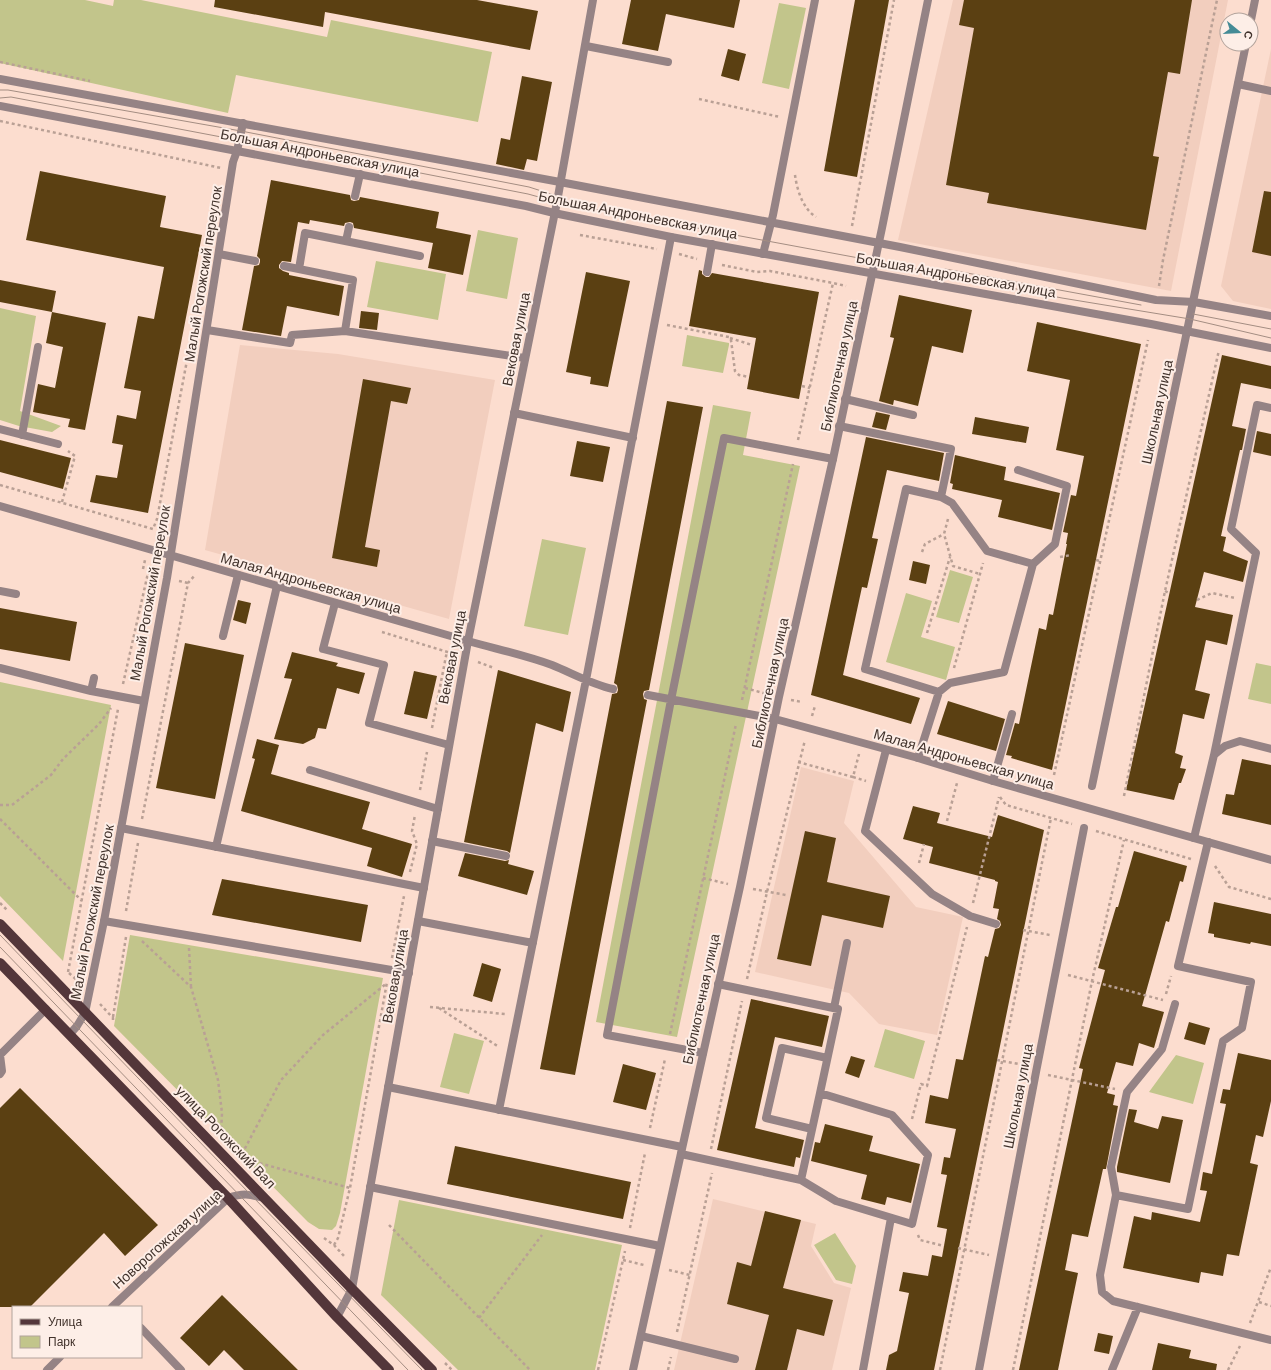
<svg xmlns="http://www.w3.org/2000/svg" width="1271" height="1370" viewBox="0 0 1271 1370" font-family="Barlow,sans-serif">
<rect width="100%" height="100%" fill="#fcddcf"/>
<!-- built -->
<path fill="#f2cebe" d="M 953,0 L 1228,0 L 1171,291 L 898,240 Z
M 1271,49 L 1271,309 L 1233,301 L 1221,286 Z
M 240,345 L 338,354 L 495,380 L 449,619 L 205,550 Z
M 801,767 L 854,781 L 844,823 L 916,907 L 963,917 L 937,1035 L 879,1024 L 849,993 L 755,972 Z
M 713,1199 L 816,1224 L 811,1246 L 834,1283 L 851,1288 L 832,1370 L 674,1370 Z"/>
<!-- green -->
<path fill="#c2c58b" d="M 0,0 L 85,0 L 113,6 L 114,0 L 141,0 L 327,37 L 331,20 L 492,52 L 478,122 L 236,75 L 228,113 L 0,63 Z
M 779,3 L 806,8 L 789,89 L 762,83 Z
M 478,230 L 518,238 L 507,299 L 466,291 Z
M 376,261 L 446,274 L 438,320 L 367,307 Z
M 0,308 L 36,316 L 20,411 L 61,426 L 52,432 L 19,426 L 0,420 Z
M 687,335 L 729,343 L 729,345 L 723,373 L 682,366 Z
M 713,405 L 751,412 L 743,455 L 800,466 L 677,1037 L 596,1022 Z
M 542,539 L 586,548 L 568,635 L 524,626 Z
M 950,570 L 973,577 L 959,623 L 936,617 Z
M 906,593 L 932,601 L 921,637 L 955,647 L 946,680 L 886,662 Z
M 1256,663 L 1271,666 L 1271,704 L 1248,699 Z
M 0,682 L 111,705 L 63,961 L 0,896 Z
M 130,935 L 383,978 L 340,1213 L 336,1226 L 332,1230 L 319,1229 L 308,1222 L 114,1026 Z
M 885,1029 L 925,1041 L 914,1079 L 874,1067 Z
M 454,1033 L 484,1041 L 469,1094 L 440,1087 Z
M 1176,1055 L 1204,1063 L 1193,1104 L 1149,1092 Z
M 399,1200 L 622,1245 L 595,1370 L 458,1370 L 381,1295 Z
M 835,1233 L 856,1266 L 852,1284 L 836,1280 L 814,1245 Z"/>
<!-- building -->
<path fill="#5b4012" d="M 215,0 L 477,0 L 538,11 L 530,50 L 325,12 L 323,27 L 214,7 Z
M 631,0 L 740,0 L 734,28 L 666,14 L 658,51 L 622,44 Z
M 855,0 L 889,0 L 857,177 L 824,171 Z
M 964,0 L 1192,0 L 1180,74 L 1168,72 L 1153,156 L 1159,157 L 1146,230 L 987,203 L 989,193 L 946,185 L 974,28 L 959,25 Z
M 728,49 L 746,54 L 739,81 L 721,76 Z
M 522,76 L 552,82 L 537,161 L 527,159 L 524,170 L 496,164 L 501,138 L 510,140 Z
M 40,171 L 166,196 L 160,227 L 202,235 L 148,513 L 90,502 L 96,475 L 117,478 L 123,445 L 112,443 L 117,415 L 136,419 L 141,391 L 124,388 L 138,316 L 154,319 L 164,267 L 26,240 Z
M 271,180 L 350,195 L 351,200 L 354,201 L 359,200 L 360,197 L 439,212 L 436,228 L 471,235 L 463,275 L 428,268 L 433,243 L 354,228 L 353,223 L 350,222 L 345,223 L 344,226 L 310,220 L 309,224 L 298,222 L 291,262 L 282,261 L 279,265 L 279,268 L 283,271 L 289,273 L 289,275 L 344,286 L 339,316 L 287,306 L 281,336 L 242,330 L 254,266 L 259,265 L 260,262 L 260,259 L 257,256 Z
M 1264,191 L 1271,192 L 1271,256 L 1252,252 Z
M 699,270 L 702,271 L 702,274 L 706,277 L 709,277 L 712,273 L 819,292 L 799,399 L 747,389 L 756,338 L 689,326 Z
M 586,272 L 630,281 L 608,387 L 590,384 L 591,377 L 566,372 Z
M 0,280 L 56,291 L 52,312 L 0,302 Z
M 899,295 L 972,310 L 963,353 L 932,346 L 918,406 L 894,400 L 893,405 L 879,401 L 894,338 L 890,337 Z
M 361,311 L 379,313 L 377,330 L 359,328 Z
M 52,312 L 106,323 L 85,430 L 68,427 L 70,419 L 33,412 L 38,384 L 55,388 L 60,362 L 63,347 L 46,343 Z
M 1037,322 L 1141,344 L 1052,770 L 1011,758 L 1012,756 L 1006,755 L 1015,723 L 1019,724 L 1039,628 L 1046,630 L 1049,614 L 1053,615 L 1067,544 L 1066,544 L 1068,533 L 1063,532 L 1071,495 L 1076,496 L 1084,456 L 1056,450 L 1070,380 L 1027,371 Z
M 1222,355 L 1271,366 L 1271,389 L 1241,383 L 1232,426 L 1246,429 L 1242,450 L 1240,450 L 1221,536 L 1226,537 L 1223,551 L 1248,561 L 1243,582 L 1204,572 L 1195,607 L 1233,615 L 1227,645 L 1206,640 L 1195,690 L 1210,694 L 1204,719 L 1183,714 L 1175,753 L 1183,756 L 1180,768 L 1186,769 L 1181,783 L 1179,783 L 1174,800 L 1126,790 Z
M 363,379 L 411,388 L 407,404 L 391,401 L 365,547 L 380,550 L 377,567 L 332,558 Z
M 667,401 L 703,407 L 649,690 L 644,691 L 643,694 L 644,699 L 647,700 L 575,1075 L 540,1069 L 612,694 L 617,693 L 618,690 L 617,685 L 614,683 Z
M 876,412 L 890,415 L 886,430 L 872,427 Z
M 975,417 L 1029,427 L 1026,443 L 972,434 Z
M 1257,431 L 1271,434 L 1271,456 L 1253,452 Z
M 866,437 L 944,453 L 939,481 L 887,470 L 872,538 L 878,539 L 867,588 L 862,587 L 843,675 L 920,698 L 911,724 L 811,695 Z
M 0,440 L 71,458 L 63,489 L 0,472 Z
M 577,441 L 610,447 L 603,482 L 570,476 Z
M 955,455 L 1006,467 L 1004,480 L 1060,493 L 1052,530 L 998,517 L 1002,500 L 952,489 L 953,484 L 950,483 Z
M 913,561 L 930,565 L 926,584 L 909,580 Z
M 238,600 L 251,603 L 246,624 L 233,620 Z
M 0,608 L 77,622 L 70,661 L 0,649 Z
M 185,643 L 244,655 L 215,799 L 156,788 Z
M 292,652 L 338,663 L 336,666 L 365,673 L 359,694 L 337,688 L 326,729 L 318,728 L 315,738 L 303,744 L 274,739 L 292,679 L 284,678 Z
M 498,670 L 571,692 L 563,732 L 536,723 L 510,853 L 507,851 L 464,842 Z
M 414,671 L 437,676 L 427,719 L 404,714 Z
M 948,701 L 1005,719 L 996,751 L 937,734 Z
M 257,739 L 279,745 L 271,774 L 370,802 L 362,829 L 412,844 L 402,877 L 367,866 L 372,848 L 241,811 L 255,759 L 252,758 Z
M 1242,759 L 1271,765 L 1271,825 L 1222,814 L 1226,794 L 1234,795 Z
M 913,806 L 940,813 L 937,823 L 992,837 L 998,815 L 1044,830 L 934,1370 L 886,1370 L 889,1355 L 897,1351 L 909,1293 L 899,1291 L 903,1272 L 928,1276 L 932,1255 L 942,1257 L 947,1229 L 937,1227 L 947,1175 L 941,1174 L 944,1157 L 950,1158 L 956,1129 L 925,1123 L 930,1095 L 948,1099 L 956,1059 L 963,1060 L 985,956 L 988,957 L 995,929 L 999,928 L 1001,925 L 1000,921 L 997,919 L 999,909 L 993,908 L 998,882 L 995,881 L 995,880 L 929,863 L 933,847 L 903,839 Z
M 805,831 L 836,838 L 827,882 L 890,896 L 883,928 L 822,915 L 811,966 L 777,959 Z
M 1134,851 L 1187,866 L 1183,882 L 1180,881 L 1169,922 L 1166,921 L 1142,1006 L 1164,1012 L 1154,1048 L 1139,1043 L 1133,1066 L 1116,1062 L 1107,1093 L 1115,1095 L 1113,1105 L 1118,1106 L 1106,1169 L 1103,1169 L 1088,1237 L 1072,1234 L 1065,1270 L 1078,1273 L 1058,1370 L 1019,1370 L 1083,1069 L 1079,1068 L 1105,970 L 1098,968 L 1116,907 L 1118,907 Z
M 465,853 L 505,861 L 509,860 L 508,864 L 534,871 L 527,895 L 458,876 Z
M 222,879 L 368,905 L 361,942 L 212,915 Z
M 1214,902 L 1271,914 L 1271,946 L 1251,942 L 1250,944 L 1214,937 L 1214,934 L 1208,933 Z
M 482,963 L 501,969 L 492,1002 L 473,996 Z
M 751,999 L 829,1016 L 822,1047 L 775,1037 L 755,1128 L 804,1140 L 800,1158 L 796,1157 L 794,1167 L 717,1150 Z
M 1189,1022 L 1210,1028 L 1205,1045 L 1184,1039 Z
M 1238,1053 L 1271,1060 L 1271,1101 L 1263,1137 L 1256,1135 L 1250,1163 L 1258,1165 L 1239,1256 L 1227,1254 L 1223,1276 L 1201,1272 L 1199,1283 L 1123,1268 L 1134,1216 L 1151,1220 L 1152,1212 L 1200,1222 L 1207,1191 L 1200,1190 L 1203,1172 L 1212,1174 L 1226,1104 L 1220,1103 L 1223,1089 L 1230,1090 Z
M 851,1056 L 865,1060 L 859,1078 L 845,1073 Z
M 623,1064 L 656,1073 L 646,1110 L 613,1102 Z
M 20,1088 L 158,1225 L 125,1256 L 104,1233 L 30,1307 L 0,1307 L 0,1108 Z
M 1129,1109 L 1137,1110 L 1134,1122 L 1158,1129 L 1162,1116 L 1183,1120 L 1170,1183 L 1117,1172 L 1117,1167 Z
M 825,1124 L 873,1136 L 869,1151 L 920,1164 L 911,1203 L 887,1197 L 885,1205 L 861,1199 L 867,1175 L 811,1161 L 815,1142 L 820,1143 Z
M 455,1146 L 631,1182 L 623,1219 L 447,1184 Z
M 765,1211 L 801,1220 L 783,1288 L 833,1300 L 824,1336 L 797,1329 L 787,1370 L 755,1370 L 769,1315 L 727,1304 L 737,1262 L 751,1266 Z
M 222,1295 L 298,1370 L 244,1370 L 224,1350 L 209,1366 L 180,1338 Z
M 1098,1333 L 1113,1336 L 1109,1354 L 1094,1351 Z
M 1158,1343 L 1191,1350 L 1189,1358 L 1217,1364 L 1216,1370 L 1152,1370 Z"/>
<g fill="none" stroke-linecap="round" stroke-linejoin="round">
<!-- path -->
<path stroke="#b9a095" stroke-width="2.5" stroke-dasharray="3 3" stroke-linecap="butt" d="M 0,62 L 90,81
M 699,99 L 780,117
M 0,121 L 221,168
M 795,175 C 797,190 803,209 816,217
M 852,226 L 894,0
M 580,235 L 657,249
M 679,254 L 697,259
M 722,265 L 757,272 L 770,271 L 833,283
M 1159,286 L 1163,260 L 1217,0
M 667,325 L 729,337 L 731,340 L 735,371 L 739,375 L 749,377
M 730,338 L 752,345
M 802,386 L 810,388
M 798,440 L 833,283 L 846,286
M 0,485 L 153,529 L 157,519 L 188,355
M 62,502 L 75,456 L 68,451
M 948,519 L 944,534 L 953,566 L 980,574
M 922,552 L 925,544 L 944,534
M 1060,557 L 1071,555
M 1096,560 L 1100,561
M 143,569 L 145,560
M 179,581 L 188,583
M 1165,591 L 1169,593
M 1197,600 L 1212,593 L 1235,598
M 382,632 L 454,654
M 927,633 L 950,557
M 478,662 L 494,668
M 954,668 L 983,563
M 123,684 L 148,573 L 154,574
M 745,688 L 767,694
M 742,700 L 793,464
M 791,700 L 802,702
M 812,716 L 815,706
M 432,728 L 447,651
M 798,762 L 853,777 L 859,754
M 1054,775 L 1148,340
M 853,777 L 866,781
M 420,790 L 427,752
M 1124,796 L 1165,591 L 1219,350
M 1000,797 L 1006,805 L 1072,824
M 0,805 L 12,805 L 51,775 L 63,759 L 99,724 L 111,708
M 0,819 L 82,901
M 142,819 L 188,583 L 195,575
M 947,821 L 957,783
M 1096,831 L 1191,859
M 919,863 L 924,844
M 1215,866 L 1229,887 L 1271,899
M 410,872 L 417,844 L 412,831 L 415,815
M 703,878 L 728,884
M 753,889 L 786,895
M 0,903 L 8,911
M 973,903 L 999,797
M 126,911 L 138,843
M 1023,930 L 1050,935
M 142,941 L 191,987 L 218,1080 L 222,1113 L 221,1132
M 189,948 L 191,987
M 392,958 L 404,896
M 68,972 L 118,709
M 69,973 L 79,982
M 1068,975 L 1163,1000
M 747,979 L 767,892 L 805,740
M 1166,994 L 1171,976
M 100,1004 L 113,1018 L 113,1021
M 430,1007 L 505,1014
M 439,1008 L 499,1047
M 113,1017 L 126,937
M 670,1034 L 736,724
M 997,1060 L 1024,1065
M 1048,1075 L 1115,1089
M 912,1119 L 921,1084 L 927,1086 L 967,927
M 650,1128 L 665,1059
M 711,1149 L 742,1001
M 242,1154 L 281,1080 L 323,1035 L 387,983
M 248,1160 L 350,1188
M 389,1225 L 530,1370
M 630,1228 L 645,1153
M 918,1235 L 920,1240 L 944,1246
M 324,1238 L 334,1245 L 344,1256
M 334,1245 L 338,1238 L 350,1188 L 387,982
M 958,1248 L 989,1255
M 623,1260 L 644,1265
M 669,1270 L 690,1275
M 1259,1302 L 1271,1306
M 479,1318 L 542,1235
M 1250,1323 L 1271,1267
M 677,1332 L 712,1173
M 445,1363 L 452,1370
M 598,1370 L 625,1251
M 668,1370 L 671,1357
M 940,1370 L 1051,818
M 1013,1370 L 1092,981 L 1124,840
M 1228,1370 L 1240,1346"/>
<!-- service -->
<path stroke="#958385" stroke-width="8" d="M 586,46 L 668,62
M 1238,84 L 1271,91
M 355,196 L 360,174
M 346,241 L 349,227
M 219,254 L 255,261
M 763,254 L 773,215 L 815,0
M 284,266 L 353,280 L 345,331
M 299,269 L 305,233 L 420,256
M 707,272 L 712,244
M 207,330 L 290,343 L 292,335 L 345,331 L 525,358
M 845,399 L 913,415
M 514,413 L 633,438
M 839,426 L 951,449 L 941,497 L 952,503 L 987,551 L 1033,564 L 1004,672 L 950,683 L 939,692 L 918,758
M 0,429 L 58,444
M 22,435 L 38,347
M 1018,470 L 1067,486 L 1055,544 L 1033,564
M 0,591 L 16,594
M 335,603 L 323,649 L 384,665 L 369,723 L 449,745
M 223,636 L 238,575
M 468,641 C 496,649 525,655 552,665 C 572,673 591,684 613,689
M 0,668 L 91,691 L 144,701
M 91,691 L 94,678
M 939,692 L 865,669 L 906,489 L 941,497
M 648,695 L 775,719
M 886,750 L 865,831 L 932,894 L 970,916 L 996,924
M 1214,755 L 1256,553 L 1231,529 L 1257,405 L 1271,408
M 310,770 L 438,809
M 993,781 L 1012,714
M 121,828 L 424,888
M 1194,838 L 1214,755 L 1225,746 L 1240,741 L 1271,749
M 432,841 L 506,856
M 216,847 L 277,586
M 104,921 L 409,973
M 418,921 L 533,943
M 718,984 L 838,1009 L 820,1093
M 1175,1004 L 1162,1049 L 1127,1092 L 1111,1167 L 1116,1195 L 1100,1275 L 1102,1292 L 1113,1301 L 1271,1340
M 834,1008 L 847,943
M 703,1053 L 607,1035 L 671,700 L 724,438 L 833,459
M 0,1074 L 2,1071 L 0,1055 L 46,1009
M 388,1087 L 682,1147
M 499,1110 L 586,680 L 671,237
M 812,1129 L 766,1118 L 782,1048 L 827,1058
M 681,1154 L 801,1180 L 836,1201 L 912,1224 L 928,1155 L 892,1115 L 820,1093 L 801,1180
M 370,1187 L 660,1246
M 1116,1195 L 1188,1209 L 1223,1041 L 1242,1028 L 1251,982 L 1178,966 L 1208,842
M 141,1328 L 181,1370
M 641,1336 L 735,1359
M 863,1370 L 891,1218
M 1112,1370 L 1138,1307"/>
<!-- pedestrian -->
<path stroke="#958385" stroke-width="8" d="M 1092,786 L 1187,331
M 979,1370 L 1036,1072 L 1084,828"/>
<!-- minor -->
<path stroke="#958385" stroke-width="8" d="M 1251,20 L 1255,0
M 1187,331 L 1246,44
M 0,506 L 468,641
M 775,719 L 918,758 L 993,781 L 1271,860
M 70,1034 L 77,1026 L 85,1013 L 104,921 L 167,578 L 233,162 L 237,151 L 243,123
M 112,1307 L 228,1198 C 243,1193 249,1194 264,1198
M 337,1317 L 352,1289 L 468,641 L 557,202 L 593,0
M 47,1370 L 60,1357
M 633,1370 L 740,887 L 779,697 L 833,459 L 882,228 L 928,0"/>
<!-- tertiary -->
<path stroke="#958385" stroke-width="8" d="M 0,79 L 560,182 L 900,247 L 1156,300 L 1194,302 L 1271,316
M 0,106 L 526,206 L 554,213 L 671,237 L 1151,324 L 1271,348"/>
<!-- primary -->
<path stroke="#53363a" stroke-width="10" d="M 0,924 L 352,1289 L 432,1370
M 0,963 L 228,1198 L 337,1317 L 389,1370"/>
<!-- tram -->
<path stroke="#a48d82" stroke-width="1" d="M 0,90 L 8,90 L 241,131 L 529,187 L 557,196
M 0,98 L 11,97 L 316,155 L 405,170 L 528,194 L 557,202 L 875,261 L 1062,298 L 1190,319 L 1271,338
M 945,269 L 1141,305
M 1193,314 L 1271,329
M 0,935 L 250,1194 L 422,1370
M 0,947 L 408,1370"/>
</g>
<g text-anchor="middle" stroke-width="4" stroke-linejoin="round" paint-order="stroke">
<!-- street labels -->
<g font-size="14" fill="#41322b" stroke="#fdeee7">
<text transform="translate(320 153) rotate(11)" y="5">Большая Андроньевская улица</text>
<text transform="translate(638 215) rotate(11)" y="5">Большая Андроньевская улица</text>
<text transform="translate(203 274) rotate(-81)" y="5">Малый Рогожский переулок</text>
<text transform="translate(956 275) rotate(10)" y="5">Большая Андроньевская улица</text>
<text transform="translate(516 339) rotate(-79)" y="5">Вековая улица</text>
<text transform="translate(839 366) rotate(-78)" y="5">Библиотечная улица</text>
<text transform="translate(1157 412) rotate(-78)" y="5">Школьная улица</text>
<text transform="translate(311 583) rotate(16)" y="5">Малая Андроньевская улица</text>
<text transform="translate(150 593) rotate(-80)" y="5">Малый Рогожский переулок</text>
<text transform="translate(452 657) rotate(-79)" y="5">Вековая улица</text>
<text transform="translate(770 683) rotate(-78)" y="5">Библиотечная улица</text>
<text transform="translate(964 759) rotate(16)" y="5">Малая Андроньевская улица</text>
<text transform="translate(92 912) rotate(-79)" y="5">Малый Рогожский переулок</text>
<text transform="translate(395 976) rotate(-80)" y="5">Вековая улица</text>
<text transform="translate(701 999) rotate(-78)" y="5">Библиотечная улица</text>
<text transform="translate(1018 1096) rotate(-79)" y="5">Школьная улица</text>
<text transform="translate(226 1137) rotate(46)" y="5">улица Рогожский Вал</text>
<text transform="translate(167 1239) rotate(-42)" y="5">Новорогожская улица</text>
</g>
</g>
<!-- legend -->
<rect x="12" y="1306" width="130" height="52" fill="#fdeee7" stroke="#b2a39c"/>
<rect x="20" y="1319" width="20" height="6" fill="#53363a" stroke="#b2a39c"/>
<text x="48" y="1326" font-size="12" fill="#41322b">Улица</text>
<rect x="20" y="1336" width="20" height="12" fill="#c2c58b" stroke="#b2a39c"/>
<text x="48" y="1346" font-size="12" fill="#41322b">Парк</text>
<!-- north arrow -->
<g transform="translate(1239 32) rotate(108)"><circle r="19" fill="#fdeee7" stroke="#b2a39c"/>
<path d="M0-3L7 15L0 10L-7 15Z" fill="#458b96"/>
<text y="-6" font-size="11" font-weight="bold" text-anchor="middle" fill="#41322b">С</text>
</g>
</svg>
